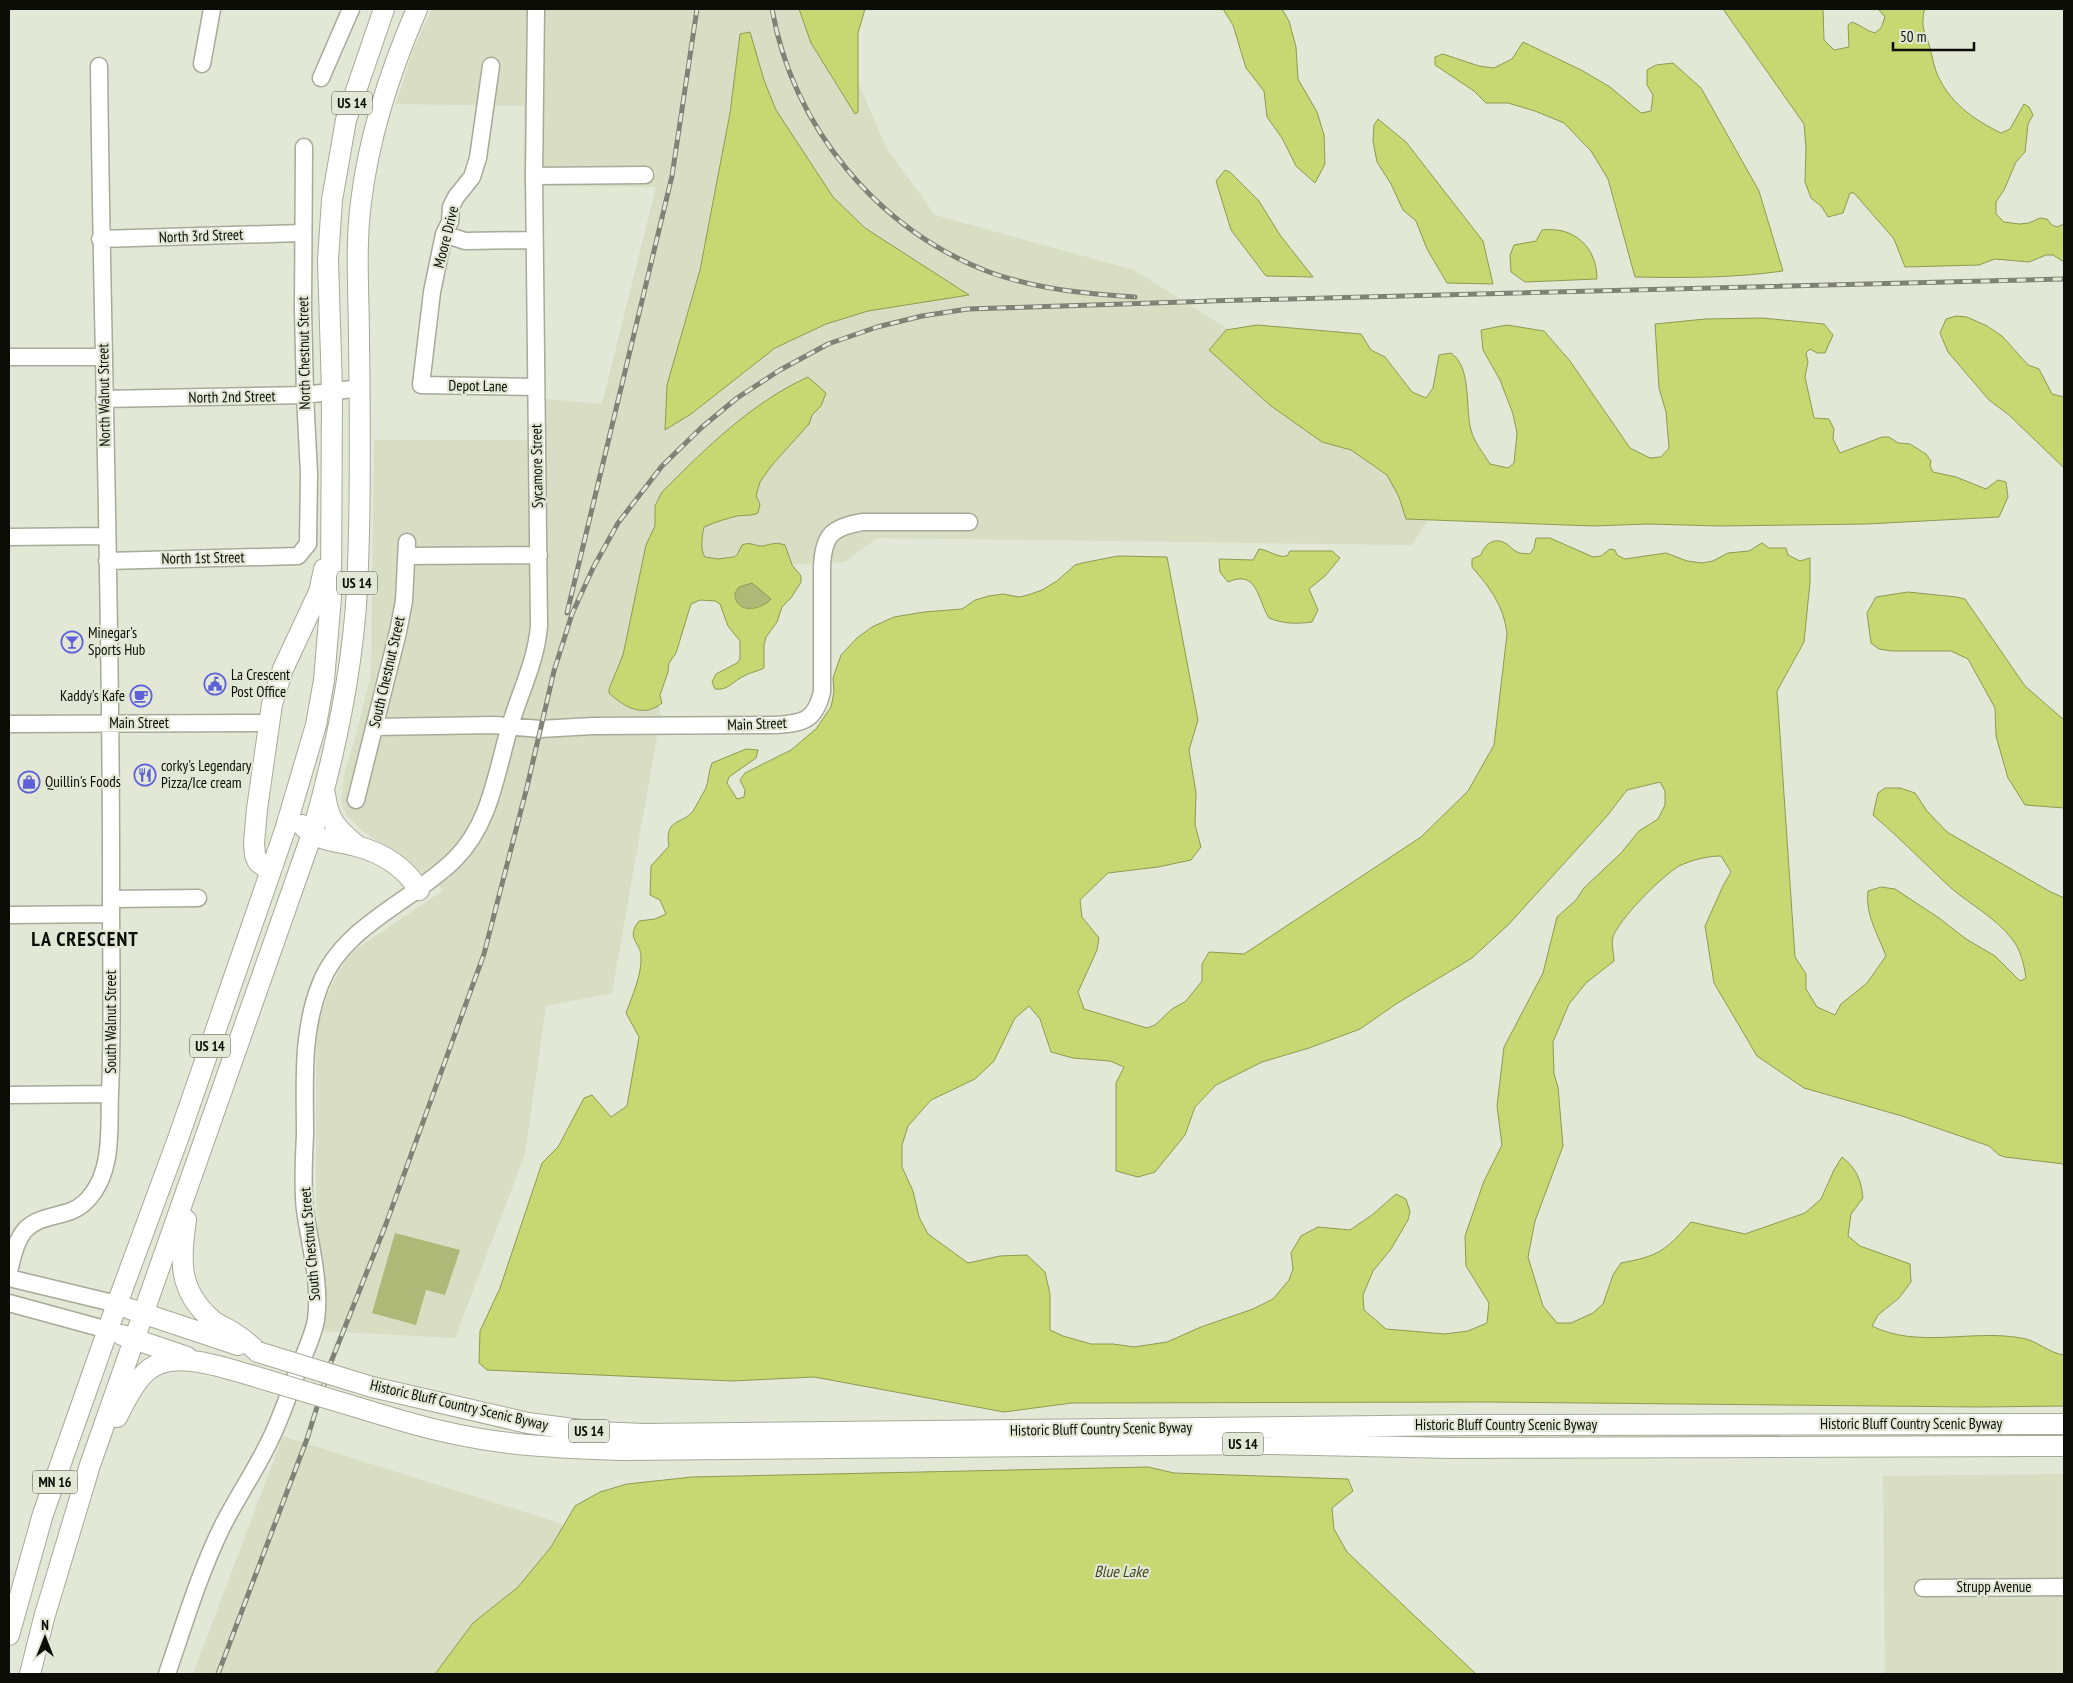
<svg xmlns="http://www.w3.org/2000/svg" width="2073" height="1683" viewBox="0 0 2073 1683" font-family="'PT Sans Narrow',sans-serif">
<rect width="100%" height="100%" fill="#e3e7d5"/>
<!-- built -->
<path fill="#d8ddc4" d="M 432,9 L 826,9 L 887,149 L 935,215 L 1134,270 L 1276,359 L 1455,479 L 1412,545 L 877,538 L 845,562 L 763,566 L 682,574 L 647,669 L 661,714 L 612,993 L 546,1006 L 525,1154 L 455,1338 L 321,1331 L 326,1301 L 318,1239 L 316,1197 L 316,1056 L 319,1019 L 331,986 L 349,954 L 444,890 L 360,829 L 347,816 L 341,802 L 345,771 L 355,739 L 371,674 L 374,440 L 546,440 L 546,399 L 602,404 L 656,187 L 523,186 L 524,106 L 396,104 L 413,50 Z
M 283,1436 L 320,1448 L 617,1541 L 536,1674 L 193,1674 Z
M 2064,1474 L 2064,1674 L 1885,1674 L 1883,1476 Z"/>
<!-- green -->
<path fill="#aeb978" d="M 752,583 L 768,594 L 772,599 C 764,607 744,614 737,602 C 735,599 735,596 735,593 L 739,586 Z
M 395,1233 L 460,1250 L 445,1295 L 426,1290 L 416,1325 L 372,1313 Z"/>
<!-- water -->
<path fill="#c7d771" stroke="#8f9a51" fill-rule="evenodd" d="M 799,9 L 865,9 L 858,33 L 858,112 L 855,114 L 811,43 Z
M 1223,9 L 1282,9 L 1289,21 L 1296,47 L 1298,79 L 1317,112 L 1324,135 L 1325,164 L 1315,183 L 1296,166 L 1282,138 L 1267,117 L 1264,91 L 1246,68 L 1233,25 Z
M 1723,9 L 1823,9 L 1824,40 L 1834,50 L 1849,47 L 1848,25 L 1852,22 C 1861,25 1866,31 1875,33 L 1881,28 L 1885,17 L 1878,9 L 1926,9 L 1924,11 C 1921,32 1925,29 1930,48 C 1932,55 1933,63 1936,71 C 1947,101 1974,120 2001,133 L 2010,129 L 2024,104 L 2029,107 L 2033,115 L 2028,124 L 2025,152 L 2016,162 L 2004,190 L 1996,202 L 1996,214 L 2004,222 L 2019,224 L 2029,223 L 2040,218 L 2047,219 L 2052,225 L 2057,227 L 2064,224 L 2064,262 L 2053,255 L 2046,255 L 2029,262 L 1995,259 L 1979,265 L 1905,267 L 1894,239 L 1854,193 L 1850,193 L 1843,213 L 1828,217 L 1822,207 L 1811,198 L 1805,182 L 1806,148 L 1804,124 Z
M 750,32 L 764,80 L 776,110 L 833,197 L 865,228 L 969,295 L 868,311 L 826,324 L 775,348 L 691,414 L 665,430 L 667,385 L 700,270 L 730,113 L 740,34 Z
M 1523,42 L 1583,71 L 1610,87 L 1641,113 L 1651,111 L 1653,95 L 1647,85 L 1647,70 L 1656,65 L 1673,63 L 1701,88 L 1759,191 L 1783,271 C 1734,278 1685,278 1635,277 L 1608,179 L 1591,151 L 1564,123 L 1535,111 L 1508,103 L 1486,103 L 1474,91 L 1435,65 L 1435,57 L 1443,54 L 1479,66 L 1494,68 L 1512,59 Z
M 1378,119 L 1406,142 L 1483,241 L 1493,284 L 1447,283 L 1427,249 L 1416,221 L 1403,210 L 1391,184 L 1377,162 L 1373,141 L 1374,125 Z
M 1225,170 L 1230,172 L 1259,201 L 1280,235 L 1313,277 L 1266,276 L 1231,230 L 1216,181 Z
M 1542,230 C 1574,226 1597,247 1597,279 L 1525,282 L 1511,272 L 1510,255 L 1514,245 L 1536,241 Z
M 1956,316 L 1967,317 L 1987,326 L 2002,336 L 2028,365 L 2039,369 L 2052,394 L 2064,397 L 2064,468 L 2009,415 L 1989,400 L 1948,352 L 1940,333 L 1946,319 Z
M 1762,318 L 1824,324 L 1833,335 L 1825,353 L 1817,353 L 1810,349 L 1806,353 L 1808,362 L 1805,377 L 1814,418 L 1829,419 L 1834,429 L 1833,439 L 1840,453 L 1882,437 L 1889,437 L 1898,443 L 1910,444 L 1926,454 L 1931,461 L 1930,466 L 1933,472 L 1956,477 L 1986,489 L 1998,480 L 2006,482 L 2008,497 L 1999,517 L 1867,524 L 1720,526 L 1648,524 L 1593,526 L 1406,519 L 1399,497 L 1387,475 L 1351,450 L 1322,442 L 1271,406 L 1209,350 L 1226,330 L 1257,325 L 1361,334 L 1371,350 L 1385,357 L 1412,392 L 1426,398 L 1433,388 L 1439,355 L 1451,353 C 1472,367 1465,408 1471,430 C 1474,442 1484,454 1490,464 L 1508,468 L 1514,463 L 1517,433 L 1513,414 L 1500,380 L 1483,350 L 1481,330 L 1507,325 L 1544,331 L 1570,361 L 1630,448 L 1650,458 L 1661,457 L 1669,448 L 1666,412 L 1659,388 L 1655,324 L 1705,319 Z
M 808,377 L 826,393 L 821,406 L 812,415 L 809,424 L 772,465 L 760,482 L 756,496 L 760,504 L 758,513 C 751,516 744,515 737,516 C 726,519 715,522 704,527 C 702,536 700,550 705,557 L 718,559 L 734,557 L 737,555 L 742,545 C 752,541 755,547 763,546 C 771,544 776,542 785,545 L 792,565 L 801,576 L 801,582 L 791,598 L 782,607 L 777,622 L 766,637 L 764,645 L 764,668 C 757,672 750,672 744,676 C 733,681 728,691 715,689 L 712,682 L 716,674 L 737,663 L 740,659 L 740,641 L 728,626 L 720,604 L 715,601 L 700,600 L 691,604 L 676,653 L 669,663 L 668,672 L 660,695 L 662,703 C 644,718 625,708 609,693 L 609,689 L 623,655 L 646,545 L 655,526 L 655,506 L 662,492 C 706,448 751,403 808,377 ZM 752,583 L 771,599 C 765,607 744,614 737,602 C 735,599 735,596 735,593 L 739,587 Z
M 1536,538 L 1550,538 L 1593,557 L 1601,556 L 1610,549 L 1615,550 L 1617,555 L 1625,559 L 1666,553 L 1687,561 L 1702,563 L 1713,561 L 1728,553 L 1749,551 L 1762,543 L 1769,548 L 1786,548 L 1788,555 L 1800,561 L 1810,558 L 1810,582 L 1804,642 L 1777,691 L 1795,957 L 1806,974 L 1806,989 L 1817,1007 L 1835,1015 L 1841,1004 L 1867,983 L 1886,956 C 1878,935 1865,914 1868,891 L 1881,887 L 1895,889 L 1939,918 L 1966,939 L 1995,956 L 2020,981 L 2026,978 C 2024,965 2021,950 2012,939 C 1996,918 1971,905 1951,888 C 1925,864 1900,838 1873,815 L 1878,793 L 1885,788 L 1900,788 L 1915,793 L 1927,811 L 1947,832 L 2049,891 L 2064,898 L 2064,1164 L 2005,1157 L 1999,1155 L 1989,1146 L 1902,1116 L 1804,1088 L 1757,1056 L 1714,983 L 1705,926 L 1723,886 L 1731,872 L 1721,856 C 1707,856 1692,860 1679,866 C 1662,876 1619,919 1613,937 C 1611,944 1614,954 1614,961 L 1586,983 L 1569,1004 L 1553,1042 L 1554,1074 L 1558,1087 L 1563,1146 L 1535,1221 L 1528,1257 L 1543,1306 L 1557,1323 L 1571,1323 L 1593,1313 L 1603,1304 L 1613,1275 L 1621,1263 C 1659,1256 1665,1251 1691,1222 L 1745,1234 L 1805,1213 L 1821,1199 L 1834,1170 L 1842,1157 C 1857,1169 1861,1180 1863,1198 L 1851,1214 L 1848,1236 L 1860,1246 L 1910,1264 L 1911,1282 L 1899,1298 L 1878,1315 L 1872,1326 C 1918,1349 1972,1329 2021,1338 C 2037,1340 2048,1353 2064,1355 L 2064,1406 L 1978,1407 L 1487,1402 L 1072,1403 L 1004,1412 L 814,1377 L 732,1381 L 487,1370 L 479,1363 L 480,1331 L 500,1288 L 542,1163 L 558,1147 L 584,1098 L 592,1095 L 611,1117 L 627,1106 L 639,1037 L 626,1013 C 632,996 642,975 641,956 C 641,943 625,938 639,921 L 655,919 L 666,914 L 660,900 L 650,895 L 651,866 L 669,846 C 664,818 682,825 693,811 C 697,805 701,796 705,790 C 709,782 708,772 712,763 L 746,749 L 758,750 L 756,758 L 729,777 L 727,783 L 737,799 L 744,797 L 745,790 L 740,780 L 745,773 L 791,750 L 816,729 L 831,707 L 834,692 L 833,678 L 841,655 L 857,638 L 872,627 L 894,617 L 924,612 L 962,609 L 975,600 L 989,596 L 1003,594 L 1019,597 L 1028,595 L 1042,590 L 1057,581 L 1075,565 L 1082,563 L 1118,556 L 1167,557 L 1198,720 L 1189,750 L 1196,793 L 1195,825 L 1201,847 L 1191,860 L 1158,867 L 1108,873 L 1080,900 L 1082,917 L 1099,938 L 1097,950 L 1078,992 L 1084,1009 L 1147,1028 L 1155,1025 L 1172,1009 L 1186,1001 L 1202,981 L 1202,964 L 1209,952 L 1244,954 L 1421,837 L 1468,791 L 1494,745 L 1507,634 C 1504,606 1490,588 1472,567 L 1472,559 L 1481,555 C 1484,545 1493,538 1503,542 C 1509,544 1512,550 1517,552 C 1520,554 1526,553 1530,554 L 1534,548 ZM 1660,782 L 1665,791 L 1665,805 L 1658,819 L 1639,831 L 1621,853 L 1584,888 L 1576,900 L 1557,917 L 1543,973 L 1504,1047 L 1497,1106 L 1502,1145 L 1484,1181 L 1465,1236 L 1466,1266 L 1489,1303 L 1487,1323 L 1468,1331 L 1445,1334 L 1386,1329 L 1364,1310 L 1363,1295 L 1373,1271 L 1391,1249 L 1408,1220 L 1410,1212 L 1406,1199 L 1396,1194 L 1372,1215 L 1350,1230 L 1318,1227 L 1301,1236 L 1291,1253 L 1293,1269 L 1289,1280 L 1273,1299 L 1253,1309 L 1201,1327 L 1167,1342 L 1134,1347 L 1113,1344 L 1091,1344 L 1063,1336 L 1050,1330 L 1050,1294 L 1045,1272 L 1027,1255 L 1000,1256 L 968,1263 L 928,1234 L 919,1217 L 913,1191 L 902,1167 L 902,1145 L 908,1126 L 931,1100 L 975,1079 L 994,1061 L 1015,1018 L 1029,1006 L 1040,1019 L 1051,1052 L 1073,1058 L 1110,1061 L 1124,1067 L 1116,1083 L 1116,1171 L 1138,1177 L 1155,1172 L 1185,1135 L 1195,1107 L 1216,1085 L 1262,1062 L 1309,1048 L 1360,1029 L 1396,1004 L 1472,958 L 1509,924 L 1607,816 L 1627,790 Z
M 1259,549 C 1269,550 1277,558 1287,556 L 1290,551 L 1332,551 L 1340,558 L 1325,576 L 1309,589 L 1318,610 L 1312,622 C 1296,624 1284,624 1269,618 C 1257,599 1258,569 1228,582 L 1220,572 L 1219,559 L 1253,560 Z
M 1908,592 L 1956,597 L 1965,599 L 2025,686 L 2064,720 L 2064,808 L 2025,805 L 2008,778 L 1996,736 L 1995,708 L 1968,659 L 1951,651 L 1892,651 L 1879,649 L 1871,643 L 1867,613 L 1876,597 Z
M 1148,1467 L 1174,1473 L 1348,1479 L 1353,1491 L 1332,1508 L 1334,1529 L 1347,1552 L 1476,1674 L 435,1674 L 473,1623 L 518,1587 L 551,1547 L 575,1506 L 600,1492 L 627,1484 L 692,1477 Z"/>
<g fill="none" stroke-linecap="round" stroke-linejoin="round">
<!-- minor casing -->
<g stroke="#a6aa99" stroke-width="19">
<path id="minor" d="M 202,64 L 212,9
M 491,66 L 478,158 L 472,177 L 456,197 L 451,207 L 450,222 L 444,234 L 432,292 L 421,385 L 536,387
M 321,78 L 351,9
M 534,176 L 645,175
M 444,234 L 465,241 L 535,240
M 100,239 L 302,233
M 9,357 L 104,357
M 104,399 L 305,395 L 360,388
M 9,537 L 106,536
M 406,556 L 539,555
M 107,561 L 298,556 L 308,544 L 309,474 L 305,395 L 303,309 L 304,147
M 9,724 L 269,723
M 374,727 L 495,725 L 540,729 L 593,726 L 776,725 C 803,723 815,721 822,692 L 822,568 C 823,536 831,527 863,522 L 969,522
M 356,800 L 398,632 L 404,601 L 407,542
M 111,899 L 198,898
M 9,915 L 111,914
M 9,1095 L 110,1094
M 9,1271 C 13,1257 15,1242 25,1230 C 37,1217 55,1217 71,1211 C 90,1204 102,1182 106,1162 C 111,1140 109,1116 110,1093 C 113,1028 111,963 111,898 C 112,620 102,343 99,66
M 9,1278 L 117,1304
M 9,1303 L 108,1330
M 1923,1588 L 2064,1587
M 167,1674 C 184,1625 199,1574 222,1527 C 237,1497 256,1470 270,1440 C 281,1418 289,1393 298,1370 C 304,1354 313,1337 316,1320 C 321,1284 310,1246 305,1210 C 302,1186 304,1159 305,1134 C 305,1084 301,1033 320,985 C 342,926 412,902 455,859 C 491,823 496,772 510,726 C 520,692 536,662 539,626 L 534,176 L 536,9"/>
</g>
<!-- major casing -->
<g stroke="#a6aa99" stroke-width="22">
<path id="major" d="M 325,794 C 328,820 336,828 355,844
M 302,825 C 315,841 338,841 356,846 C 383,853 404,866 419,890
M 270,871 L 258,862 L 255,855 L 254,843 L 257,809 L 272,704 L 283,669 L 319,592 L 324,569
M 186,1220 C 180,1260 178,1290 211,1319 C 217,1325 227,1328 234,1333 C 243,1338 250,1345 258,1352
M 130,1309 L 238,1345
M 122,1335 L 187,1357
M 372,1387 L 528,1423 L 596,1432 L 645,1434 L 1470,1425 L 2064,1424
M 366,1410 C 395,1419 425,1428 455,1434 C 509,1446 565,1448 621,1450 L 1269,1444 L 1451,1448 L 2064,1446
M 117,1417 C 125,1402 133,1384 146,1372 C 171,1348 221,1367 250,1375
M 9,1635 L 43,1514 L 117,1304 L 179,1136 L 285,830 L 316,725 L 324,680 L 331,597 L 332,390 L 328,260 L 332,200 L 346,120 L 384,9
M 30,1674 L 44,1618 L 90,1465 L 312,834 C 337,747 356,656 358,565 C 361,491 360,416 359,341 C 359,295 355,248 361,202 C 369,135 390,71 417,9"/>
</g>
<!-- minor -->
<use href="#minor" stroke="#fff" stroke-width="16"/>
<!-- major -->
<use href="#major" stroke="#fff" stroke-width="20"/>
<!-- rail casing -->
<g stroke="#808276" stroke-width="5">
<path id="rail" d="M 772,9 C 793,127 877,229 989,272 C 1036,289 1086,294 1135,297
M 1207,301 L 2064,279
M 567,613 L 672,176 L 697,9
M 218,1674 L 307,1439 L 331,1362 L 386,1224 L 484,954 L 527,787 L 554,671 L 572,614 L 593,568 L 618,523 L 662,466 L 701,428 L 737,398 L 780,370 L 828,344 L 877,327 L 922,316 L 968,309 L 1214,301"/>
</g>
<!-- rail -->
<use href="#rail" stroke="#e3e7d5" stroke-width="3" stroke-dasharray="9" stroke-linecap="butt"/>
<!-- major-bridge casing -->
<g stroke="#a6aa99" stroke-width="22" stroke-linecap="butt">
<path id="major-bridge" d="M 258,1352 L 372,1387
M 250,1375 L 366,1410"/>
</g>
<!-- major-bridge -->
<use href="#major-bridge" stroke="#fff" stroke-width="20"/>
</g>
<!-- icons -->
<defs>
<g id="bar-ring" transform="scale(1.125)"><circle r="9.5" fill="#e3e7d5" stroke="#5d61d9" stroke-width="1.5"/><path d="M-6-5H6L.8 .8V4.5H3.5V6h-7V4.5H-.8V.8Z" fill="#5d61d9"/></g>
<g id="civic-ring" transform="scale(1.125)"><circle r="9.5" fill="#e3e7d5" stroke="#5d61d9" stroke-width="1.5"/><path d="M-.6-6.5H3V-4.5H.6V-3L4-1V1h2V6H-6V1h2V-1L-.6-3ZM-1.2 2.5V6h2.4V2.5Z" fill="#5d61d9"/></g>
<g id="cafe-ring" transform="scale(1.125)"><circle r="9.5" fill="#e3e7d5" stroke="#5d61d9" stroke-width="1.5"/><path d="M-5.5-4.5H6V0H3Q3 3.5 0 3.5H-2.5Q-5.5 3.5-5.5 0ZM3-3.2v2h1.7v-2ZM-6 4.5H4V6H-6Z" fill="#5d61d9"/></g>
<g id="restaurant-ring" transform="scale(1.125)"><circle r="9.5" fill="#e3e7d5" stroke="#5d61d9" stroke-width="1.5"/><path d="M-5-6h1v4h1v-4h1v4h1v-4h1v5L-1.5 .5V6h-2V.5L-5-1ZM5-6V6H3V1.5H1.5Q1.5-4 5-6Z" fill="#5d61d9"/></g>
<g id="shop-ring" transform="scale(1.125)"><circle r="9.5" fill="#e3e7d5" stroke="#5d61d9" stroke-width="1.5"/><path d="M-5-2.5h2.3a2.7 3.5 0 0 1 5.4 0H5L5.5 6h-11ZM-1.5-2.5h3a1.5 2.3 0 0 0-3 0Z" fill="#5d61d9"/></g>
</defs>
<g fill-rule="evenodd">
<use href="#bar-ring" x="72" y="642"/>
<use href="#civic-ring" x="215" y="684"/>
<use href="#cafe-ring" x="141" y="696"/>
<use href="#restaurant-ring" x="145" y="775"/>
<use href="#shop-ring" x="29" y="782"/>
</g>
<g text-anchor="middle" stroke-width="4.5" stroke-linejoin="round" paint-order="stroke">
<!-- shield labels -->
<g fill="#e3e7d5" stroke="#4c4e45" stroke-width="1">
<rect x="332" y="91.5" width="40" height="23" rx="4"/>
<rect x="337" y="571.5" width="40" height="23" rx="4"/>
<rect x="190" y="1034.5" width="40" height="23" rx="4"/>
<rect x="569" y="1419.5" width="40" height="23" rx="4"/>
<rect x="1223" y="1432.5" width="40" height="23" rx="4"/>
<rect x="32.5" y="1470.5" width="45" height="23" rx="4"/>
</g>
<g font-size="14" font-weight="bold" fill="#0c0d07">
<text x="352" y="108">US 14</text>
<text x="357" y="588">US 14</text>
<text x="210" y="1051">US 14</text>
<text x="589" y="1436">US 14</text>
<text x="1243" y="1449">US 14</text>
<text x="55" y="1487">MN 16</text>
</g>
<!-- street labels -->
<g font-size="15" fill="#0c0d07" stroke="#e3e7d5">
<text transform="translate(201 236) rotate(-2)" y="5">North 3rd Street</text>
<text transform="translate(446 237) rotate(-76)" y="5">Moore Drive</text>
<text transform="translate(304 353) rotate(-91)" y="5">North Chestnut Street</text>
<text transform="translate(478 386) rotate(1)" y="5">Depot Lane</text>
<text transform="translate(104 395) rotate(-91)" y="5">North Walnut Street</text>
<text transform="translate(232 397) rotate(-1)" y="5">North 2nd Street</text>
<text transform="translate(537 466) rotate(-91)" y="5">Sycamore Street</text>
<text transform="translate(203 558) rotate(-1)" y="5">North 1st Street</text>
<text transform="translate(387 672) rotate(-77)" y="5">South Chestnut Street</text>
<text x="139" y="728">Main Street</text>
<text transform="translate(757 724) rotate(-2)" y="5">Main Street</text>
<text transform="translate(111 1022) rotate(-90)" y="5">South Walnut Street</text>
<text transform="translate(310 1244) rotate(-95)" y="5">South Chestnut Street</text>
<text transform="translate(459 1405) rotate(13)" y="5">Historic Bluff Country Scenic Byway</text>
<text x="1911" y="1429">Historic Bluff Country Scenic Byway</text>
<text x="1506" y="1430">Historic Bluff Country Scenic Byway</text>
<text transform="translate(1101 1429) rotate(-1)" y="5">Historic Bluff Country Scenic Byway</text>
<text x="1994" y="1592">Strupp Avenue</text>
</g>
<!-- poi labels -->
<g font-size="15" fill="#0c0d07" stroke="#e3e7d5" text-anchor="start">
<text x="88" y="638">Minegar's<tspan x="88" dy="17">Sports Hub</tspan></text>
<text x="231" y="680">La Crescent<tspan x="231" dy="17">Post Office</tspan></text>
<text x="125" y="701" text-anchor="end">Kaddy's Kafe</text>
<text x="161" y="771">corky's Legendary<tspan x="161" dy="17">Pizza/Ice cream</tspan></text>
<text x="45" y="787">Quillin's Foods</text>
</g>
<!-- water labels -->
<g font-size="16" font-style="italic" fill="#41471d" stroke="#e3e7d5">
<text x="1121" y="1577">Blue Lake</text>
</g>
<!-- district labels -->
<g font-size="20" font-weight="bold" letter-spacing="1" fill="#0c0d07" stroke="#e3e7d5">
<text x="85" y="946">LA CRESCENT</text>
</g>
</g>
<!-- border -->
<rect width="2073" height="1683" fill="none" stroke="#0c0d07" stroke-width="20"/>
<!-- north arrow -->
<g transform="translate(45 1638)" stroke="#e3e7d5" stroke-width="4" paint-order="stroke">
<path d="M0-4L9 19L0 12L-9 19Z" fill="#0c0d07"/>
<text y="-8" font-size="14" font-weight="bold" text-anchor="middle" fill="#0c0d07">N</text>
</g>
<!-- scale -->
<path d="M1893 42v8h81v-8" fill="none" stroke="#0c0d07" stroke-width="2.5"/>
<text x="1900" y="42" font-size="15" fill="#0c0d07" stroke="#e3e7d5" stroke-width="4" paint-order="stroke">50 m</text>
</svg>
